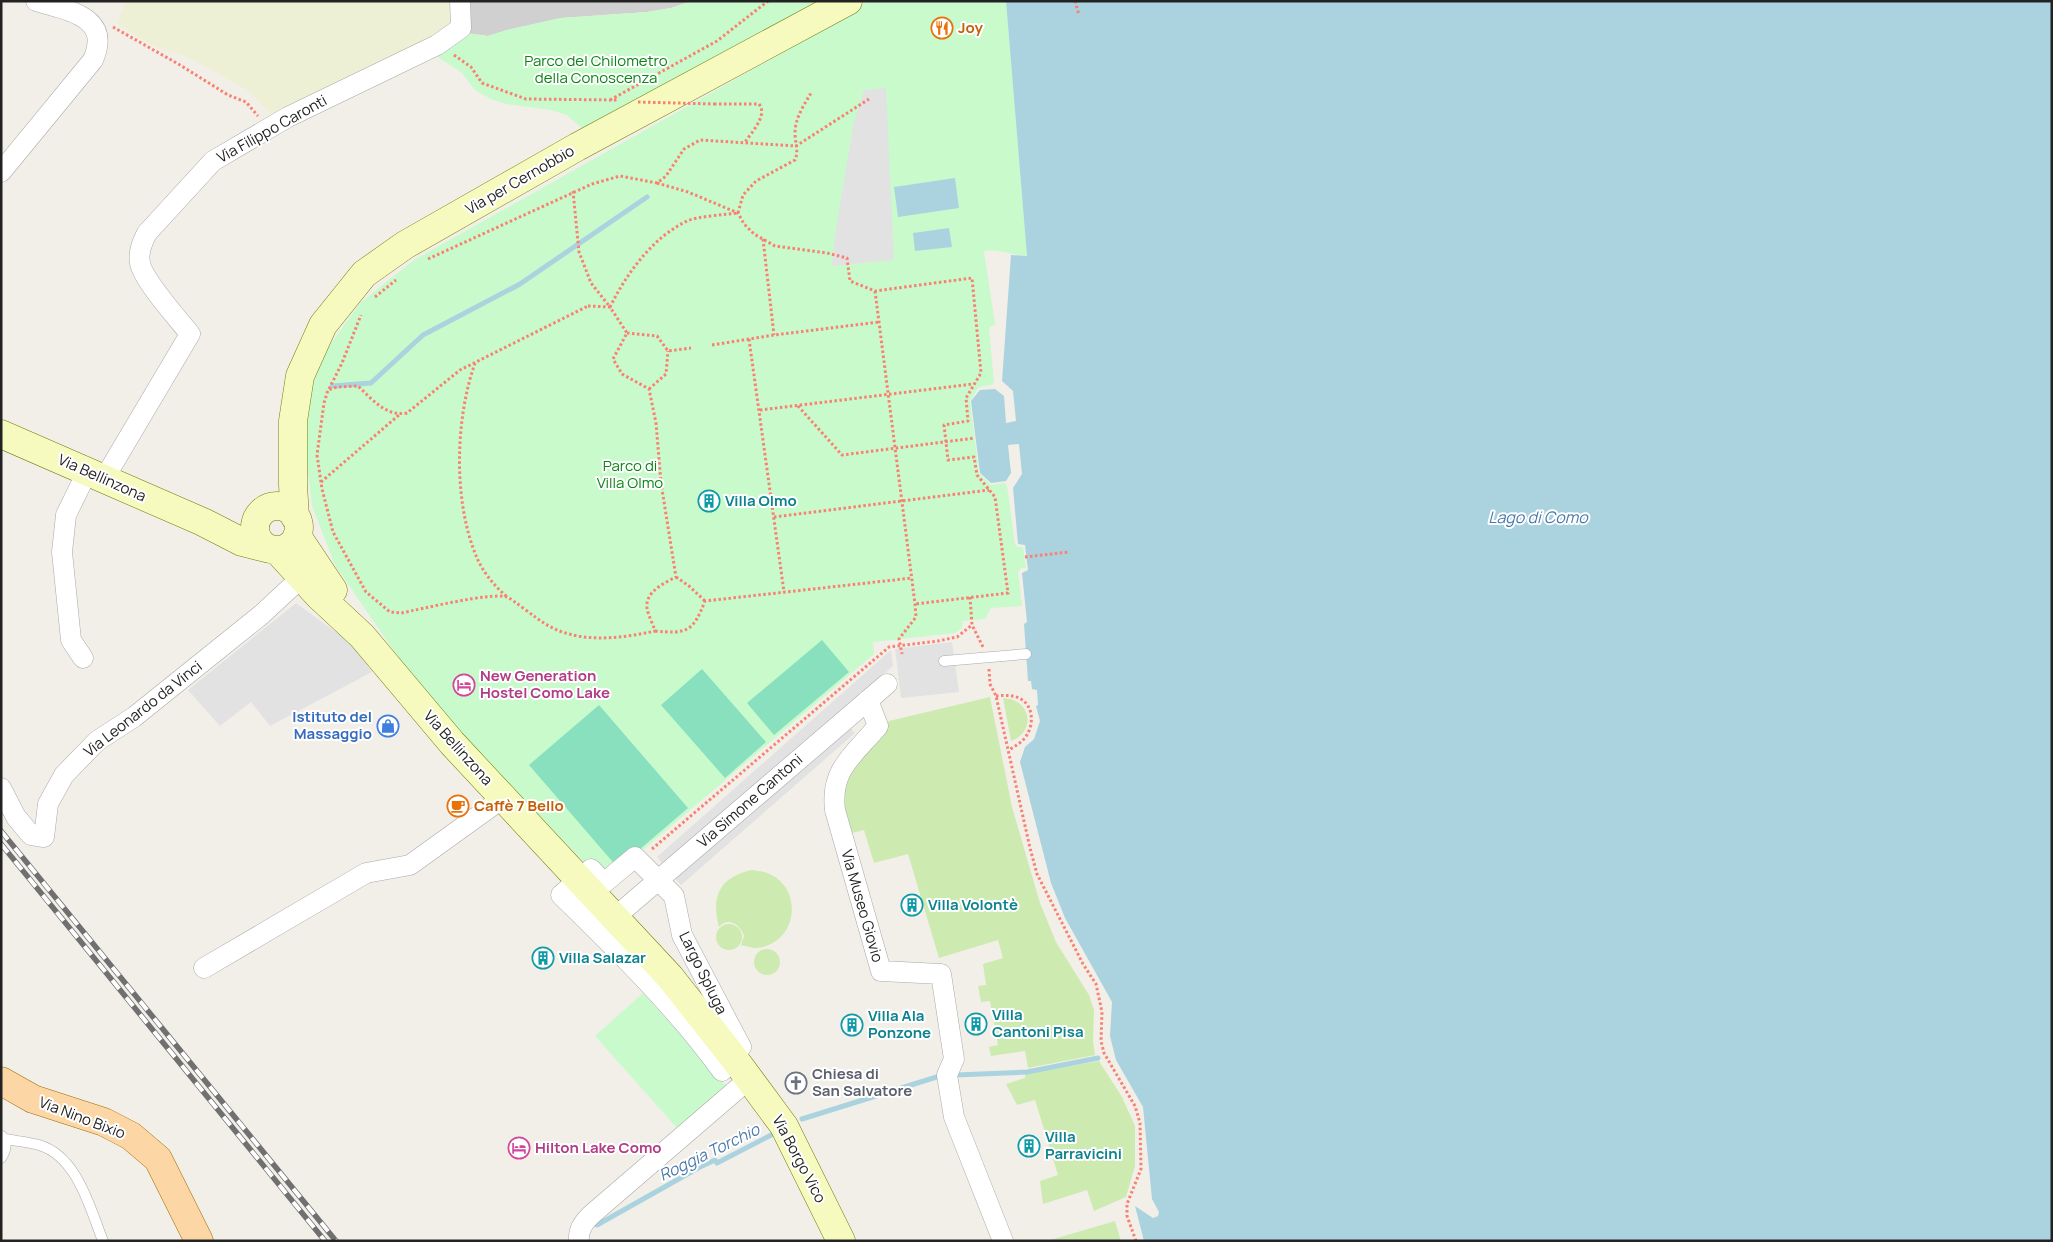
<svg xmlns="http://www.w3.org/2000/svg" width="2053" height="1242" viewBox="0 0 2053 1242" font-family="Manrope,sans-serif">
<rect width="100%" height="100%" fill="#f2efe9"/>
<!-- religious -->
<path fill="#d0d0d0" d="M 466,1 L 692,1 L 671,8 L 647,12 L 561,18 L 507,30 L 488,36 L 466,33 Z"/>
<!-- farmland -->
<path fill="#eef0d5" d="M 125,1 L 454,1 L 456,23 L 446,30 L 273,117 L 249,91 L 188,57 L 151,45 L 117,24 Z"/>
<!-- grass -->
<path fill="#cdebb0" d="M 990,697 L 1012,807 L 1040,903 L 1056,942 L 1089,995 L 1094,1010 L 1093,1041 L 1095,1055 L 1028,1068 L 1025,1051 L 991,1056 L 989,1047 L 998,1045 L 990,1001 L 981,1002 L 978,986 L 986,985 L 983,964 L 1003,958 L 998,940 L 939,958 L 908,854 L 874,863 L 864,830 L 848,834 L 840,808 L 845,773 L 889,721 Z
M 1003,698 C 1032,699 1036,732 1011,741 Z
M 752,870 C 757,871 763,871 767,873 C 805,887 798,945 756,948 C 752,948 746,946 741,945 L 744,936 C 741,925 728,916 719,927 C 711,897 719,877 752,870 Z
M716 937a13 13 0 1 1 26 0a13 13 0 1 1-26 0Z
M754 962a13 13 0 1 1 26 0a13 13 0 1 1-26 0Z
M 1099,1061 L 1122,1097 L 1135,1126 L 1135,1166 L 1126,1197 L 1094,1211 L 1087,1190 L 1043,1204 L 1040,1181 L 1058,1175 L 1035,1100 L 1017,1105 L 1006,1084 L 1025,1078 L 1025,1074 Z
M 1115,1221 L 1121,1241 L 1047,1241 Z"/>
<!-- park -->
<path fill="#c8facc" d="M 692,1 L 837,1 L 584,130 L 567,115 L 551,110 L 506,104 L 491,99 L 475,90 L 461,72 L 433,54 L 466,33 L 488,36 L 507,30 L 561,18 L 647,12 L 671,8 Z
M 869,1 L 1006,1 L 1027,256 C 1010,255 1001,249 984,251 L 995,324 L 989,328 L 994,382 L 991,385 L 979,387 L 970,401 L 979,473 L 991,485 L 1005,483 L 1007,486 L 1015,544 L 1018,547 L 1023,547 L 1026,568 L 1021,568 L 1018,572 L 1022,606 L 991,608 L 985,619 L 963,621 L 962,628 L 955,633 L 873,642 L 874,654 L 604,883 L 474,747 L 407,670 L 335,565 L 312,506 L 306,457 L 307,401 L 324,353 L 361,302 L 414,260 L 841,20 L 854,9 Z
M 643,993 L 726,1085 L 677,1128 L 595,1036 Z"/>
<!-- pitch -->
<path fill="#88e0be" d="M 822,640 L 849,672 L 774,735 L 747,703 Z
M 702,669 L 766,742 L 725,778 L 661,705 Z
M 599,705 L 688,808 L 618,868 L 529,765 Z"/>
<!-- parking -->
<path fill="#e2e2e2" d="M 886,88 L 894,260 L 832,266 L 835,235 L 853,126 L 864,90 Z
M 296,603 L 351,643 L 372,672 L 270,726 L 251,702 L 220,726 L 188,690 Z
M 952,642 L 959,692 L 901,698 L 895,649 Z
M 891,650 L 893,666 L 839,715 L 855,733 L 681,885 L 657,857 Z"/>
<!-- water -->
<path fill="#aad3df" d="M 1006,1 L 2052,1 L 2052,1241 L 1144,1241 L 1135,1206 L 1153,1218 L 1158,1216 L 1159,1212 L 1152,1199 L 1143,1107 L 1116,1060 L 1110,1036 L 1112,1002 L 1065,918 L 1051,883 L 1020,762 L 1025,747 L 1034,739 L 1040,721 L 1036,706 L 1038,705 L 1037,690 L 1032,689 L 1031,681 L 1028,681 L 1024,624 L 1027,622 L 1022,573 L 1028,570 L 1025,545 L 1018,544 L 1013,488 L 1022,474 L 1019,444 L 1008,445 L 1011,473 L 1006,481 L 991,483 L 980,473 L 971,401 L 980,390 L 995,389 L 1004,396 L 1006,423 L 1016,421 L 1013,391 L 1002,381 L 1011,255 L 1027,256 Z
M 955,178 L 959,208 L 898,217 L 894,187 Z
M 949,228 L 952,247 L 915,251 L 913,233 Z"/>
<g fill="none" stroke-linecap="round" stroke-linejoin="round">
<!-- stream -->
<path stroke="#aad3df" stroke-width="5" d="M 332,386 L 371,383 L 423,335 L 520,284 L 647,197
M 956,1075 L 1027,1072 L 1098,1058
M 802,1119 L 943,1075
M 597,1225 L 700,1167 L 715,1160 L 717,1163 L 779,1131"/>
<!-- lane casing -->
<g stroke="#a9a9a9" stroke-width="11">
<path id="lane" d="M 944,661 L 1026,654
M 5,1139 C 16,1141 28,1142 39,1145 C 77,1156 90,1208 103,1241
M 1,1158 C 6,1151 8,1144 2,1136"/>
</g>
<!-- street casing -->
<g stroke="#a9a9a9" stroke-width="21">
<path id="street" d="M 1,172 L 93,60 C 112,16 68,11 36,1
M 104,479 L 190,334 C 178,319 143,280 140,263 C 138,252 142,243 147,233 L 213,161 L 288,117 L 437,45 L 461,28 L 460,1
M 83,658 L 71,640 L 62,552 L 66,515 L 87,472
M 868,700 L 878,726 C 854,755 830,769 835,810 L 881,971 L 941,974 L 954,1059 L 947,1075 L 954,1117 L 1003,1241
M 1,788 L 16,817 L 31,835 L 44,837 L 48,804 L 64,775 L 97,741 L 134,717 L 261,615 L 302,577
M 635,857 L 674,896 L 682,935 L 741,1047 L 722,1071 C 675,1006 618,951 561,895 L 591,869 L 604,883 Z
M 614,918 L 887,684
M 204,968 L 366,873 L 410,865 L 503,798
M 579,1241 C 578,1230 583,1223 591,1215 L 749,1079"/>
</g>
<!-- secondary casing -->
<g stroke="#707d05" stroke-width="29">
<path id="secondary" d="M 1,434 L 203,522 L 242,542 L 270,549
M255 528a22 22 0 1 1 44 0a22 22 0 1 1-44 0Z
M 295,517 L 293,485 L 293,421 L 300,376 L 323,325 L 364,274 L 405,245 L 577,147 L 848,1
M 297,536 L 333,590
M 277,550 L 319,596 L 362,636 L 452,743 L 670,977 L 733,1057 L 784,1126 L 841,1241"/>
</g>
<!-- primary casing -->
<g stroke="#a06b00" stroke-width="29">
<path id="primary" d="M 1,1081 L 33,1099 L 104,1122 L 131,1136 L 158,1159 L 199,1241"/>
</g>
<!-- path -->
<path stroke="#fa8072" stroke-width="3" stroke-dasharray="2.5 2.5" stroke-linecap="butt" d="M 1075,1 L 1079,15
M 113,27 L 180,65 L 228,95 L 246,102 L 258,116
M 454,55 L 471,67 L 482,83 L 526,99 L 617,100
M 610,100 L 717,41 L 768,1
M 714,104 L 759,104 C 768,115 752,132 745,142
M 657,183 L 688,192 L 738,213 L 744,224 L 754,234 L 775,246 L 827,253 L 847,258 L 850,281 L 875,291 L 972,278 L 981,373 L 966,398 L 968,421 L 944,425 L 948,460 L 974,457 L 977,475 L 995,497 L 1008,593 L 915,604
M 573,191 L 579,252 L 591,283 L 610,307 C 627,273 652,238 687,221 C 699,216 724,215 738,213
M 738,213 L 743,195 L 756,181 L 795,160 C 799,150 795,143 795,133 C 795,118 804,105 811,93
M 763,239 L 774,335
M 428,259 L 592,184 L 620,176 L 657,183 L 666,176 L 684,149 L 700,140 L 796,146 L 869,99
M 875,291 L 915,604 L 916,617 L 899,639 L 902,654
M 375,297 L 396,280
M 588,306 L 610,307 L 627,333 L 613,359 L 622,374 L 649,389 L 656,423 L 661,483 L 676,577 C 664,583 645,592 647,608 C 648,615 653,624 655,631 C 619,639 576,644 544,623 C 537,619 512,599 507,597 C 490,592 422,609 401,613 L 390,612 L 366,592 L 333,532 L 322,489 L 317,455 L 324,403 L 328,390 L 337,387 L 358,386 C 372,399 386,417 407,413 L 460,370 Z
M 627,333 L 657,336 L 668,351 L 691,348
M 749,339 L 784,592
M 712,345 L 774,335 L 879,322
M 475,363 C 455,420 453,502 477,558 C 484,574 495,586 507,597
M 329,389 L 342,363 L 361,315
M 649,389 L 666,374 L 668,351
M 798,406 L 842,455 L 975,438
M 760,410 L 973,384
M 321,482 L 399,415
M 774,517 L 989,490
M 1025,557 L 1069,552
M 676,577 L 689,586 L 705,601
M 970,597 L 972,625 L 983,647
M 655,631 C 687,634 693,632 705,601 L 912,578
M 989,669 L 990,684 L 996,696 L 1030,848 L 1037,874 L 1083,964 L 1096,984 L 1102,1012 L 1101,1041 L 1104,1053 L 1135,1106 L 1140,1123 L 1141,1169 L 1127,1204 L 1127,1216 L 1136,1241
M 996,696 C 1004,695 1012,695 1019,698 C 1036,706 1034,730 1022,741 C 1018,745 1013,747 1009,750
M 652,849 L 889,647 L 938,641 L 957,637 L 972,625"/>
<!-- lane -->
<use href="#lane" stroke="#fff" stroke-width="10"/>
<!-- street -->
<use href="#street" stroke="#fff" stroke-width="20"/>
<!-- secondary -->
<use href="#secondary" stroke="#f7fabf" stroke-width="28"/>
<!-- primary -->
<use href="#primary" stroke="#fcd6a4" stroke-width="28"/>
<!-- rail casing -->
<g stroke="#707070" stroke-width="5.5">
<path id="rail" d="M 1,831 L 336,1241
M 1,844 L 325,1241"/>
</g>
<!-- rail -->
<use href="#rail" stroke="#fff" stroke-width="4" stroke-dasharray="11" stroke-linecap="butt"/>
<!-- path-bridge -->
<path stroke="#fa8072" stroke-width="3" stroke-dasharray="2.5 2.5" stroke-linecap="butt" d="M 638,102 L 714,104"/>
</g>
<!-- icons -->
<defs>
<g id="restaurant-ring" transform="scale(1.125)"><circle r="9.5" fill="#fff" stroke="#e8710a" stroke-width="1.5"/><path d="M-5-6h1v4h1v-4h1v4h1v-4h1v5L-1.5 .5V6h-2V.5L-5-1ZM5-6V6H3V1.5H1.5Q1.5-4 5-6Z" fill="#e8710a"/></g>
<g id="building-ring" transform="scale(1.125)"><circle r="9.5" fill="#fff" stroke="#0f9aa8" stroke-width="1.5"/><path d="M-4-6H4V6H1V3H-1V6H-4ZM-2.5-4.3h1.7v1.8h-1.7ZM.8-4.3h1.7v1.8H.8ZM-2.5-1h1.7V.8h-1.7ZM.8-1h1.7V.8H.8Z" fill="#0f9aa8"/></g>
<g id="hotel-ring" transform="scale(1.125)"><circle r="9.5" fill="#fff" stroke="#d1479c" stroke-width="1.5"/><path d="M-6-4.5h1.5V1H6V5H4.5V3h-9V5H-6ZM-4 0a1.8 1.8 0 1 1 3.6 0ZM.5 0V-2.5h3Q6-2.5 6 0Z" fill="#d1479c"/></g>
<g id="shop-ring" transform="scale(1.125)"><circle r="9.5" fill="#fff" stroke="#3f7fe0" stroke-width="1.5"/><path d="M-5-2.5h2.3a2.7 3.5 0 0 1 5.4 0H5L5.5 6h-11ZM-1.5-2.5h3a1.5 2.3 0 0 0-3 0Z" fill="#3f7fe0"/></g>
<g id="cafe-ring" transform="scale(1.125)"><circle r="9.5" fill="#fff" stroke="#e8710a" stroke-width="1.5"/><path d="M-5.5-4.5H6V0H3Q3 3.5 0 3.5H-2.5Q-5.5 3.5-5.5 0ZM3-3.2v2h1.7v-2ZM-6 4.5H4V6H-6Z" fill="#e8710a"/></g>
<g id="church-ring" transform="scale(1.125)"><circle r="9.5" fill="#fff" stroke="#6b7280" stroke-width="1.5"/><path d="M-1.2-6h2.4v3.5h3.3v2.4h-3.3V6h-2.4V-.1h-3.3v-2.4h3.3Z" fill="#6b7280"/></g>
</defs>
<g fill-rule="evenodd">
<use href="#restaurant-ring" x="942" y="28"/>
<use href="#building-ring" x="709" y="501"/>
<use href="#hotel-ring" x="464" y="685"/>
<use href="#shop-ring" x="388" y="726"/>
<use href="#cafe-ring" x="458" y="806"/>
<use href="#building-ring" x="912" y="905"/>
<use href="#building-ring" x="543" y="958"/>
<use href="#building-ring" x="976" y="1024"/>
<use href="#building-ring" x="852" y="1025"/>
<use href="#church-ring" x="796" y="1083"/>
<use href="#building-ring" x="1029" y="1146"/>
<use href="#hotel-ring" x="519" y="1148"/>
</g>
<g text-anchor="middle" stroke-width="4" stroke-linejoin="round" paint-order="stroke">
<!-- food labels -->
<g font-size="15" font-weight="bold" fill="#c56008" stroke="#fff" text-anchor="start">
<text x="958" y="33">Joy</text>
<text x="474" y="811">Caffè 7 Bello</text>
</g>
<!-- park labels -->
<g font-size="15" fill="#0c8416" stroke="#fff">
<text x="596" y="66">Parco del Chilometro<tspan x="596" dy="17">della Conoscenza</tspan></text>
<text x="630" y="471">Parco di<tspan x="630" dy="17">Villa Olmo</tspan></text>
</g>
<!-- street labels -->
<g font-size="15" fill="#222" stroke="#fff">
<text transform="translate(272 129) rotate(-29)" y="5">Via Filippo Caronti</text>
<text transform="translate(520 180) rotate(-30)" y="5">Via per Cernobbio</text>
<text transform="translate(102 478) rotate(24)" y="5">Via Bellinzona</text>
<text transform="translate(143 709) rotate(-38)" y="5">Via Leonardo da Vinci</text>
<text transform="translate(458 748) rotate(48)" y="5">Via Bellinzona</text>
<text transform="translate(750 801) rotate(-41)" y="5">Via Simone Cantoni</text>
<text transform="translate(862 906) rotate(74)" y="5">Via Museo Giovio</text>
<text transform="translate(703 973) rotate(64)" y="5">Largo Spluga</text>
<text transform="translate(82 1118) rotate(21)" y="5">Via Nino Bixio</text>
<text transform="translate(799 1159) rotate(62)" y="5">Via Borgo Vico</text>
</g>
<!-- culture labels -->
<g font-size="15" font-weight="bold" fill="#0d838f" stroke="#fff" text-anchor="start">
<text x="725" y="506">Villa Olmo</text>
<text x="928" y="910">Villa Volontè</text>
<text x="559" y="963">Villa Salazar</text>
<text x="992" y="1020">Villa<tspan x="992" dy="17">Cantoni Pisa</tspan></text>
<text x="868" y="1021">Villa Ala<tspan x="868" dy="17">Ponzone</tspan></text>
<text x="1045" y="1142">Villa<tspan x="1045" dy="17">Parravicini</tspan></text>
</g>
<!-- hotel labels -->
<g font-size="15" font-weight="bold" fill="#b23c85" stroke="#fff" text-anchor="start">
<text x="480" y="681">New Generation<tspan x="480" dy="17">Hostel Como Lake</tspan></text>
<text x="535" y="1153">Hilton Lake Como</text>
</g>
<!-- shop labels -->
<g font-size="15" font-weight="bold" fill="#366cbe" stroke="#fff" text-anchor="end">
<text x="372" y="722">Istituto del<tspan x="372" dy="17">Massaggio</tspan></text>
</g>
<!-- worship labels -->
<g font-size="15" font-weight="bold" fill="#5b616d" stroke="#fff" text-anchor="start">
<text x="812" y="1079">Chiesa di<tspan x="812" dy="17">San Salvatore</tspan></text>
</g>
<!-- water labels -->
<g font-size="16" font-style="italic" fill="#4a7aab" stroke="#fff">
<text x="1538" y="523">Lago di Como</text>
<text transform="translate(709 1152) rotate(-26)" y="6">Roggia Torchio</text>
</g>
</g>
<!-- border -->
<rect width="2053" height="1242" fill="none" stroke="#222222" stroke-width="5"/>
</svg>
